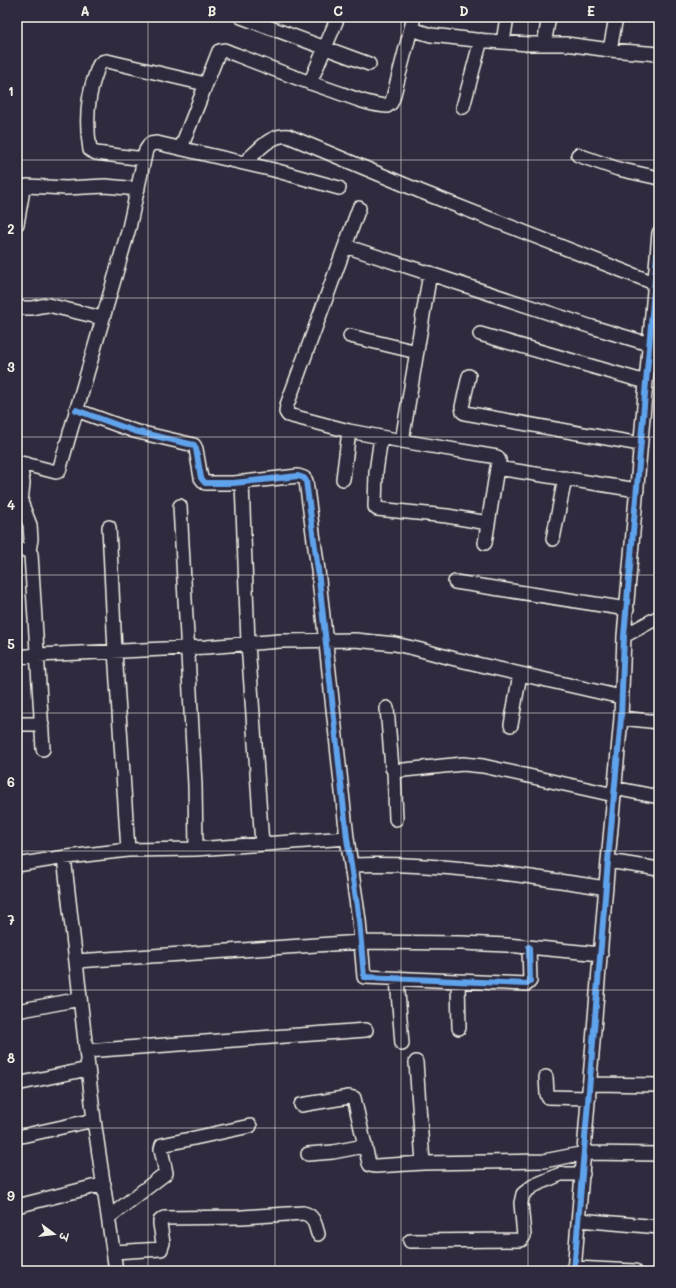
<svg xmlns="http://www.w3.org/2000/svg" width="676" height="1288" viewBox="0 0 676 1288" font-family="Mali,'Playpen Sans Deva',sans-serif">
<rect width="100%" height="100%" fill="#2f2a3d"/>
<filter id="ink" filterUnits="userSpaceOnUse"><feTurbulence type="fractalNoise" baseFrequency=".025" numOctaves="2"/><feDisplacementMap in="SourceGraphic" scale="8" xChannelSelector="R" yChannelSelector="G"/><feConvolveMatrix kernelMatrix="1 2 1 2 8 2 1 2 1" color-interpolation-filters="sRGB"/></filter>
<g filter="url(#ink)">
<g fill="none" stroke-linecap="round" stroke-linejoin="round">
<!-- minor casing -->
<g stroke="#f4f1e8" stroke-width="16">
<path id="minor" d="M 241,17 L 369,64
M 411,29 L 431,35 L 476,40 L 528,44 L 566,44 L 610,50 L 659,54
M 503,42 L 507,17
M 544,44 L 549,17
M 610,50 L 616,17
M 310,83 L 338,17
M 463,107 L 481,40
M 181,148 L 193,117 L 219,51 L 224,50 C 260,64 295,78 331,90 C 349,96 368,105 387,106 L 391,103 L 393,98 L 414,17
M 578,155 L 618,169 L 659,178
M 144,159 L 96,153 L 90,150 C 86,125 87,97 96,73 C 98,67 99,61 107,61 L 205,84
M 244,163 C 256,153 271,133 288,136 L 422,192 L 654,283
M 359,208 L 287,405 L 286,412 L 288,415 L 349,431 L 402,441 L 497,457 L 499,460 L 497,468 L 637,490
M 17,224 L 23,190 L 27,186 L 66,188 L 105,186 L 138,189
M 345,246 L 592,327 L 649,344
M 17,308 L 32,308 L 41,306 L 48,305 L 102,318
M 480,334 L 646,382
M 350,336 L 417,352
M 469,376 L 462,407 L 463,412 L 465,413 L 640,444
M 76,410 L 134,431 L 194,445 L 196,449 L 201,478 L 205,483 L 234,483 L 298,476 L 304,478 L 306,481 L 318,570 L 347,838 L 359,920 L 364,977 L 527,984 L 530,981 L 529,947
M 381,437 L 376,472 L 375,507 L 377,509 L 447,516 L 488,523
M 402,441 L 430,273
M 17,462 L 56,472 L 59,471 L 129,228 L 146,150 L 150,144 L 157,143 L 274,170 L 339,188
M 26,464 L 21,471 L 23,483 L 21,502 L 30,525 L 31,539 L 29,551
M 343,479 L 349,431
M 242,482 L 248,643 L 262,844
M 180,506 L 195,785 L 196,849
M 109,527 L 115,651 L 128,850
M 553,539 L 565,478
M 485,543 L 497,468
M 17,550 L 28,550 L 31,554 L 43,749
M 455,582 L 627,609
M 624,636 L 659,617
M 17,657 L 38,655 L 206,647 L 280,641 L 355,640 L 395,644 L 417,649 L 455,659 L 621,697
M 387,708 L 392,768 L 394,771 L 463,764 L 483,766 L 614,795
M 621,718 L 659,722
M 17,724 L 42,724
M 511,725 L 520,674
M 394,771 L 396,819
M 614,788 L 659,797
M 64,857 L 94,1120 L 116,1271
M 608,861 L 659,869
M 17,865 L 59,858 L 128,850 L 196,849 L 347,838
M 351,865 C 436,862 522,875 606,888
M 76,961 L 361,942 L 462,943 L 507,945 L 601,954
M 397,979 L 402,1044
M 458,982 L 459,1028
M 17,1011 L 80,999
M 86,1051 L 366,1030
M 416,1062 L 423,1163
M 546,1077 L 547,1094 L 548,1097 L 589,1098
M 17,1084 L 88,1069
M 591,1084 L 659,1085
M 301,1105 L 349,1097 L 354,1098 L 369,1163 L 370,1165 L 376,1166 L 423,1163 L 544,1161 L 585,1153 L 659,1154
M 17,1137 L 94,1120
M 308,1154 L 333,1152 L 364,1146
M 17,1206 L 104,1184
M 109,1217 L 166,1173 L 161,1149 L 162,1145 L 250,1126
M 579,1220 L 659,1227
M 410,1241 L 521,1240 L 524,1236 L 521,1203 L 523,1194 L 533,1186 L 561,1174 L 583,1174
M 114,1252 L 161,1249 L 163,1243 L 160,1224 L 160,1221 L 164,1218 L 242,1217 L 303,1213 C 314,1215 315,1224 318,1234
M 575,1268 L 635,1271
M 574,1271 L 608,861 L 621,718 L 624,636 L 659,233"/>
</g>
<!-- minor -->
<use href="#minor" stroke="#2f2a3d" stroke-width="13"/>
<!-- cycleway casing -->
<g stroke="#2f2a3d" stroke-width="8">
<path id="cycleway" d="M 76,410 L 134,431 L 194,445 L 196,449 L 201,478 L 205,483 L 234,483 L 298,476 L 304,478 L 306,481 L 318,570 L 347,838 L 359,920 L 364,977 L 527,984 L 530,981 L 529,947
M 574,1271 L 608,861 L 621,718 L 624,636 L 659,233"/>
</g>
<!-- cycleway -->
<use href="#cycleway" stroke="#60a3ed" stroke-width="6"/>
</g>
</g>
<!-- grid -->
<path fill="none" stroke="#f4f1e8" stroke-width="1" stroke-opacity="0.55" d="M 148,17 L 148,1271M 275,17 L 275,1271M 401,17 L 401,1271M 528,17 L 528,1271M 17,160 L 659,160M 17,298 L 659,298M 17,437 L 659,437M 17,575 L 659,575M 17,713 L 659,713M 17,851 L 659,851M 17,990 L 659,990M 17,1128 L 659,1128"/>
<!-- margin -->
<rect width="676" height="1288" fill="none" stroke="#2f2a3d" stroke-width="44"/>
<!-- north arrow -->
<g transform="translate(54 1234) rotate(105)" stroke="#2f2a3d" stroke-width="3" paint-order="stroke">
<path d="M0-3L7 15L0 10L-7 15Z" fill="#f4f1e8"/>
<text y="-6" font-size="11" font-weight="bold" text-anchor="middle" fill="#f4f1e8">उ</text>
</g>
<rect x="22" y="22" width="632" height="1244" fill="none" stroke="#f4f1e8" stroke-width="1.5"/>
<g font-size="13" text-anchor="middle" font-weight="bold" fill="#f4f1e8">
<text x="85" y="16">A</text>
<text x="212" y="16">B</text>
<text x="338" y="16">C</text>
<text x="464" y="16">D</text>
<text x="591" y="16">E</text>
<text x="11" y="96">1</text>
<text x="11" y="234">2</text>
<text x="11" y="372">3</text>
<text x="11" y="510">4</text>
<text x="11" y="649">5</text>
<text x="11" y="787">6</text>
<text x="11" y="925">7</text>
<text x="11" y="1063">8</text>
<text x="11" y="1201">9</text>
</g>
</svg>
